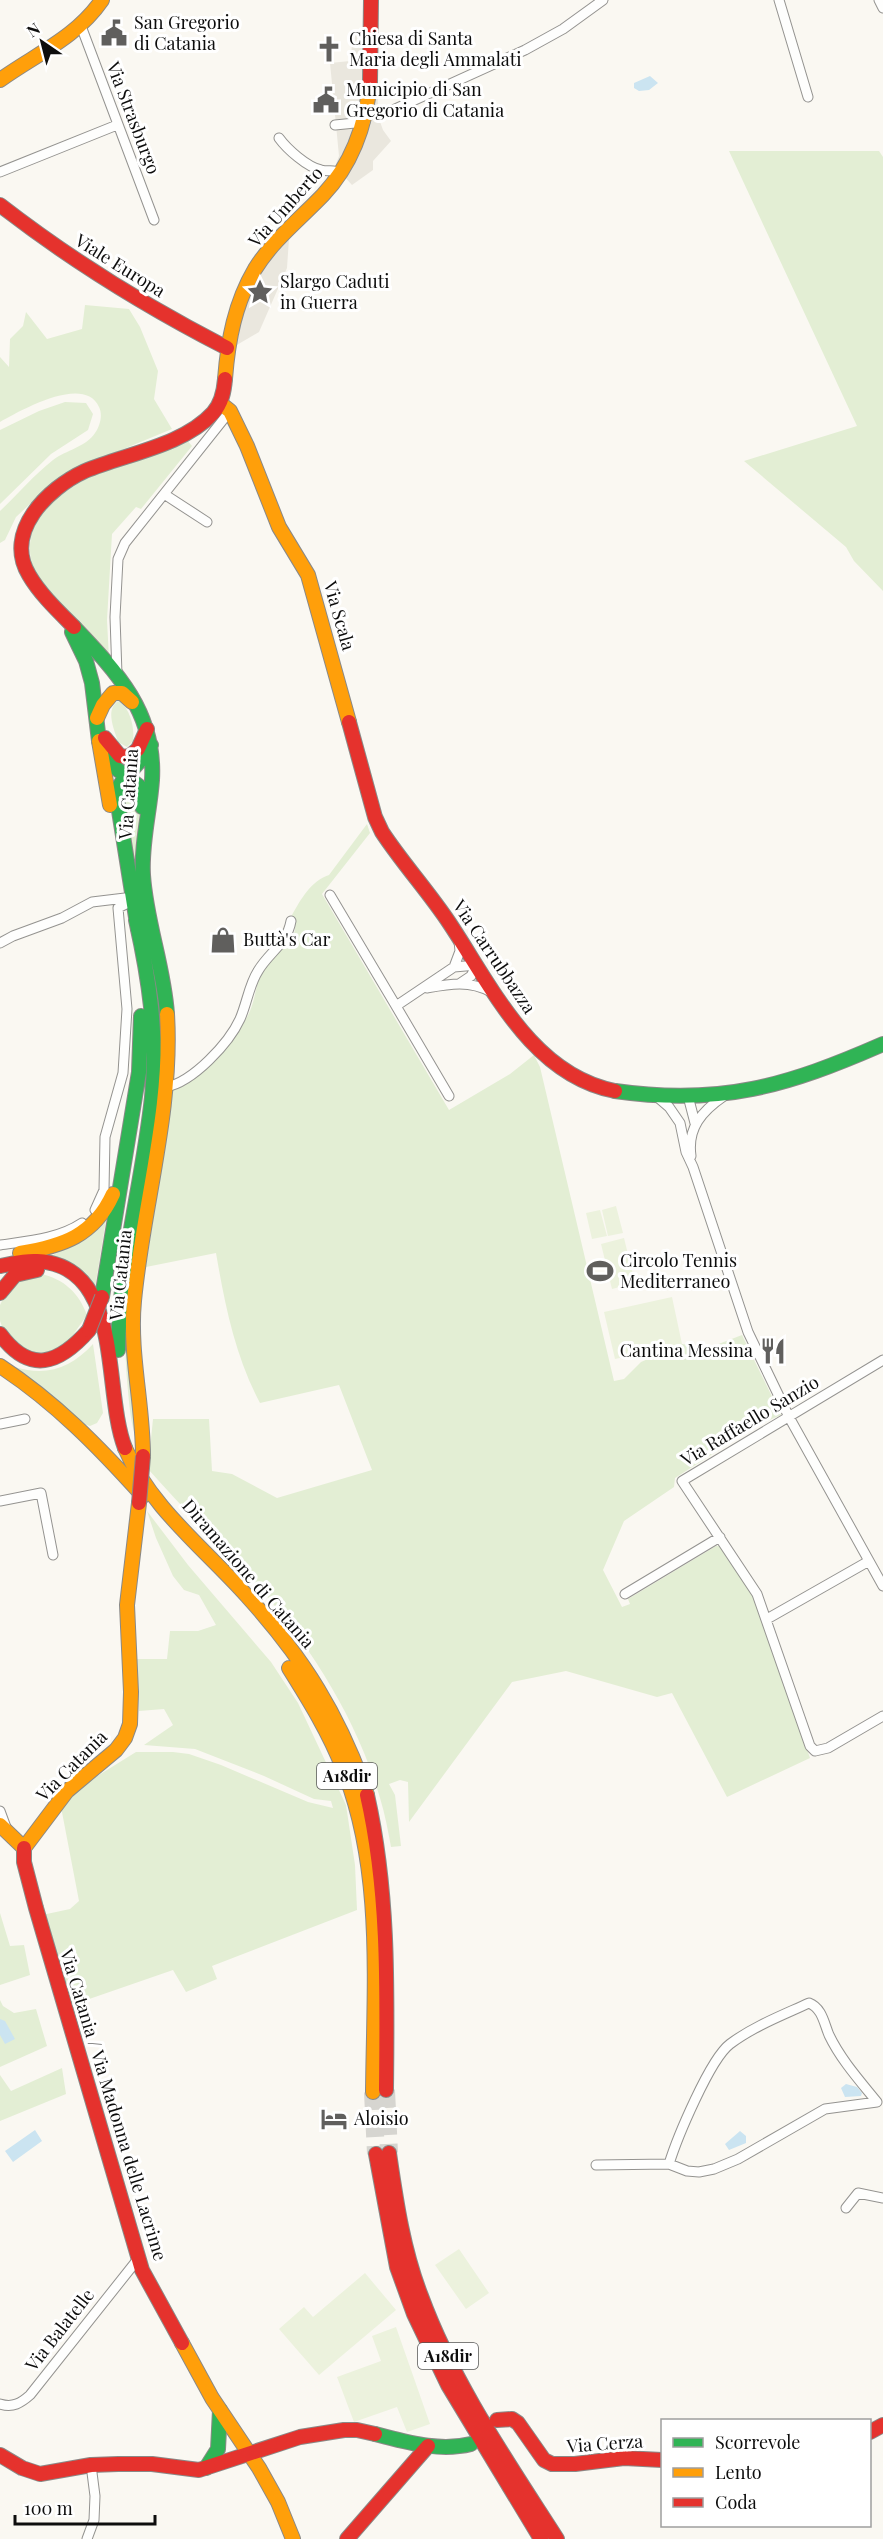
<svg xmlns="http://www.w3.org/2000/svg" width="883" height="2539" viewBox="0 0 883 2539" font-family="'Playfair Display',serif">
<rect width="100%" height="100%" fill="#faf8f2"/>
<!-- green -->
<path fill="#e3eed4" d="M 729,151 L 879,151 L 883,157 L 883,591 L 854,561 L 846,547 L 744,461 L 857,426 Z
M 85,305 L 129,309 L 140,327 L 158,371 L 154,399 L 172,429 L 80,467 L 46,489 L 16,517 L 5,540 L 0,543 L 0,511 C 18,494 34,475 53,460 C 66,450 86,447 95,433 C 100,426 103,415 99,407 C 84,374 20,411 0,422 L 0,357 L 9,367 L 10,339 L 23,326 L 26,312 L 47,339 L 82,329 Z
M 65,402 L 86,403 L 93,414 L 88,430 L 51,454 L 0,504 L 0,430 L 39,411 Z
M 186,439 L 192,446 L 141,509 L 136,507 L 112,534 L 107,620 L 109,659 L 36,575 C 0,493 132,460 186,439 Z
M 118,701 C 130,707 135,728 133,741 L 127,747 L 118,742 C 114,729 105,710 118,701 Z
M 129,788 L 136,789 L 140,796 L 138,875 L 160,995 L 163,1045 L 161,1092 L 128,1313 L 129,1350 L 137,1442 C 130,1422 129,1401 127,1380 C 117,1265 156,1159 159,1046 C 160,1002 149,960 140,917 C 133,880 128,842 123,805 L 124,793 Z
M 367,824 L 370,833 L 322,894 L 449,1110 L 510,1074 L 534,1055 L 540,1067 L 614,1381 L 624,1379 L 641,1362 L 682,1344 L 708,1348 L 742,1335 L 781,1415 L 758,1425 L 675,1478 L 674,1487 L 624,1521 L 603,1570 L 622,1607 L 630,1604 L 628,1599 L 716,1546 L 722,1546 L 754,1595 L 810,1758 L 727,1797 L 672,1693 L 657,1697 L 566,1671 L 512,1682 L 409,1822 L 408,1782 L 400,1780 L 389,1784 L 395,1795 L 401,1846 L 391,1847 C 388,1831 385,1814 380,1798 C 356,1715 304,1635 245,1572 C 213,1538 180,1505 148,1469 L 153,1419 L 209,1419 L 212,1471 L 232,1474 L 277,1498 L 372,1470 L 339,1385 L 260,1403 C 235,1356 225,1305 216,1253 L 146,1267 L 173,1090 C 201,1076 237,1040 250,1011 C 256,997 256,981 264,967 C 275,949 305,940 292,915 C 301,899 311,881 329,875 Z
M 107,1214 L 95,1288 L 52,1256 Z
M 41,1274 C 64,1279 79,1293 87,1315 L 68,1342 L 46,1353 L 29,1352 L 4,1332 L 0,1321 L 0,1305 L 10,1285 Z
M 93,1344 L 103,1413 L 97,1423 L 90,1426 L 83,1424 L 15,1367 C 47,1377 71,1368 93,1344 Z
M 147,1511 L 188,1565 L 271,1662 L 298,1703 L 346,1805 L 355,1865 L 357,1910 L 212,1966 L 217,1979 L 186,1992 L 173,1970 L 69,2006 L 42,1915 L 70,1909 L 79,1901 L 61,1807 L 78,1788 L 136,1752 L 173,1752 L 189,1754 L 221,1765 L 308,1802 L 333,1808 L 331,1801 L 314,1799 L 264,1776 L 195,1749 L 144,1745 L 173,1725 L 164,1709 L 139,1711 L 136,1659 L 167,1659 L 170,1631 L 198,1631 L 216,1625 L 199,1595 L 184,1590 L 173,1576 L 156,1538 Z
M 0,1913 L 10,1946 L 24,1945 L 30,1975 L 0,1985 Z
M 0,2000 L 3,2006 L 14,2013 L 36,2009 L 47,2046 L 0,2067 Z
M 62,2068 L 66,2094 L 0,2121 L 0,2075 L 11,2091 Z"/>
<!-- pitch -->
<path fill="#ecf2dd" d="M 616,1206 L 623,1233 L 608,1236 L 602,1210 Z
M 600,1210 L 607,1236 L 592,1239 L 586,1213 Z
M 624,1238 L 635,1283 L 612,1289 L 601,1244 Z
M 672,1297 L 682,1344 L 615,1359 L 604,1312 Z
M 459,2249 L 489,2293 L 466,2309 L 435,2265 Z
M 365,2273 L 396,2310 L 319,2375 L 279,2329 L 304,2307 L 313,2317 Z
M 396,2327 L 430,2424 L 407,2432 L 397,2407 L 354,2422 L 337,2377 L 381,2361 L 372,2336 Z"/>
<!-- plaza -->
<path fill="#eae7de" d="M 377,31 L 378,116 L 383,130 L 391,141 L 373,161 L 373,170 L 352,185 L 341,173 L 334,169 L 339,156 L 330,63 L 350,61 L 352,46 L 349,34 Z
M 282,234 L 289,239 L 287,268 L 259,332 L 235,346 L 240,302 Z"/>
<!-- water -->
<path fill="#cbe4f1" d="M 650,76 L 658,83 L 649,90 L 639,91 L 634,88 L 634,83 Z
M 0,2019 L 5,2021 L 15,2039 L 5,2044 L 0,2035 Z
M 846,2084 L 857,2087 L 862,2093 L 861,2096 L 845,2097 L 841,2088 Z
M 35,2130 L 42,2141 L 13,2162 L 5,2151 Z
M 740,2131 L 746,2136 L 746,2143 L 729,2150 L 725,2144 Z"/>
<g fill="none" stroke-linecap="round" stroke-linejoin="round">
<!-- highway-tunnel -->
<path stroke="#d6d5d0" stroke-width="18" stroke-dasharray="18 9" stroke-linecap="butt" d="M 386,2090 L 389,2153
M 373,2092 L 376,2154"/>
<!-- street casing -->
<g stroke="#949390" stroke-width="11">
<path id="street" d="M 779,0 L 808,97
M 879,0 L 883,8
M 81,26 L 154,220
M 367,114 L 384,114 L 525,50 L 563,29 L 603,0
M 335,125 L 365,122
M 279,138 C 287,149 307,167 321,170 C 329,172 333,169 341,173
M 0,172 L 117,125
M 164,494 L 207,522
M 117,674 L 115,617 L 118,559 L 125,543 L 230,411
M 330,895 L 396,1006 L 454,967 L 477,965 L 471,976 L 459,984
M 0,943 L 13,936 L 62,918 L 92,902 L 125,898
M 454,967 L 460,951 L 459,941
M 427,988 C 449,984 470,980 491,992
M 396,1006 L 449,1096
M 166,1087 C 193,1082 229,1043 240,1019 C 247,1003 249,985 258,971 C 269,952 287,944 291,921
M 655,1095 L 669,1107 L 680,1123 L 686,1152 L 693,1167 L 748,1332 L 789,1417 L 883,1586
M 688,1096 L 695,1123
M 691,1156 C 687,1128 702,1111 724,1096
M 95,1210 L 104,1190 L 105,1137 L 123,1073 L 127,1009 L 118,908 L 126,904
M 0,1245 C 27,1241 58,1239 82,1223
M 883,1360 L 682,1481 L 757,1594 L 810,1746 L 815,1751 L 828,1748 L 883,1716
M 0,1424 L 25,1419
M 0,1501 L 41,1493 L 53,1555
M 625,1594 L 720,1537
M 767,1619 L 869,1561
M 0,1811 L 7,1830
M 596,2165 L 669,2164 L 687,2171 L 699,2172 L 714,2169 L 738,2159 L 825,2109 L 877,2102 C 860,2081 841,2060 829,2035 C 824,2023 822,2008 809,2003 C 783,2015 754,2026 730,2044 C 710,2059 677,2138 669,2164
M 846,2208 L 858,2193 L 883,2198
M 0,2404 C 13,2408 21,2403 30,2395 L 138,2259
M 87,2539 L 94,2520 L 95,2496 L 91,2465"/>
</g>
<!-- fast casing -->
<g stroke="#8a8987" stroke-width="16">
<path id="fast" d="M 74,627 C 117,672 156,713 152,780 C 150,811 141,843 143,875 C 146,922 164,967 167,1014
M 72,632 L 86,661 L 92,683 L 99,741 L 113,766 L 140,787 L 142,807
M 138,930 L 116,792 C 124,774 142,763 151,745
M 615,1091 C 721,1106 787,1086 883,1044
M 102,1297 L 139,1072 L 141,1016
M 118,1350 C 119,1264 143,1182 152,1097 C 158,1037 149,978 136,920
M 375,2434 C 407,2442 439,2452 471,2444
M 206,2468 L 218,2449 L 220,2410"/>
</g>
<!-- slow casing -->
<g stroke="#8a8987" stroke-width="16">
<path id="slow" d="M 0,80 C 36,54 76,38 102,0
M 225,379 C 228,340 235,303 255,269 C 273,240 300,219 323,195 C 353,163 366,125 370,82
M 220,403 L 230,411 L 247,446 L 279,527 L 308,575 L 349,722
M 97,718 L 103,705 L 113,693 L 122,693 L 132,702
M 99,741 L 110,805
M 20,1253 C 62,1246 94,1236 113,1194
M 0,1366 C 55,1402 99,1447 143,1496
M 125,1448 C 150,1507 205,1549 247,1596 C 304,1659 339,1715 367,1795
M 143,1456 C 143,1404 129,1352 134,1301 C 143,1205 173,1111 167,1014
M 289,1668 C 309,1700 329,1732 343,1768 C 384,1869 374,1986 373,2092
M 0,1825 L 24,1848
M 24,1848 L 67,1791 L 116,1750 L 125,1738 L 130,1724 L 131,1692 L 127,1605 L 139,1503
M 182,2343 L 212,2398 L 259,2468 L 278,2502 L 293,2539"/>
</g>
<!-- jam casing -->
<g stroke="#8a8987" stroke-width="16">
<path id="jam" d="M 370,82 L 371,0
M 0,205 C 71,260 147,307 227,348
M 74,627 C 58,611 40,594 29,575 C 3,532 48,488 85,471 C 125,454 183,446 213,413 C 222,403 224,391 225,379
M 349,722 L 375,817 L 382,832 C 403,864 429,892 450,924 C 492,987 532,1075 615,1091
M 105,738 L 120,756 L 129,757 L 138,749 L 147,729
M 0,1266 C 12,1264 24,1260 37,1261 C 125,1266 102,1389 125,1448
M 0,1293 L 15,1275 L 37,1270
M 0,1334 C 30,1375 59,1364 89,1330
M 367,1795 C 389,1892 387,1990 386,2090
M 24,1848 L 24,1862 L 36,1908 L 142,2270 L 182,2343
M 389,2153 C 396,2201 403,2250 421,2296 C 453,2383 507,2461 557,2539
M 376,2154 L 397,2267 L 414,2314 L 448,2385 L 541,2539
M 497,2420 L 512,2419 L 518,2423 L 544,2460 L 552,2464 L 575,2464 L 624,2458 L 662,2460
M 870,2432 L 883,2425
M 0,2455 L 22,2468 L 40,2474 L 91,2465 L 118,2464 L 152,2464 L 199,2470 L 300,2437 L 344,2430 L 357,2430 L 375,2434
M 347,2539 L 428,2446"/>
</g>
<!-- street -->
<use href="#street" stroke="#fefefd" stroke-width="9"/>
<!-- fast -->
<use href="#fast" stroke="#30b455" stroke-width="14"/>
<!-- slow -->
<use href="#slow" stroke="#ff9f0a" stroke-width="14"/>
<!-- jam -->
<use href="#jam" stroke="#e5322d" stroke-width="14"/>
<!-- jam-bridge casing -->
<g stroke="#8a8987" stroke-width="16" stroke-linecap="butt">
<path id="jam-bridge" d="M 89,1330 L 102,1297
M 139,1503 L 143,1456"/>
</g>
<!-- jam-bridge -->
<use href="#jam-bridge" stroke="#e5322d" stroke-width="14"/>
</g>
<!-- icons -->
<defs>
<g id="civic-bare" transform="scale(2.07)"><path d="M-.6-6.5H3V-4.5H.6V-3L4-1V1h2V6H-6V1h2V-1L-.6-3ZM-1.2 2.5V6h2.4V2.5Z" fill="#605f5d" stroke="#fff" stroke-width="2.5" paint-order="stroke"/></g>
<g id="church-bare" transform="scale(2.07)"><path d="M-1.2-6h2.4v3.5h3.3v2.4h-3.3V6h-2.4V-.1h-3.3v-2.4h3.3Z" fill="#605f5d" stroke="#fff" stroke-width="2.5" paint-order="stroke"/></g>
<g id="sight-bare" transform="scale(2.07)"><path d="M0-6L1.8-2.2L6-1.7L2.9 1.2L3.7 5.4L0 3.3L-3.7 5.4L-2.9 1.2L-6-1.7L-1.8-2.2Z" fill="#605f5d" stroke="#fff" stroke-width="2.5" paint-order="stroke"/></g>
<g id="shop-bare" transform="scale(2.07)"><path d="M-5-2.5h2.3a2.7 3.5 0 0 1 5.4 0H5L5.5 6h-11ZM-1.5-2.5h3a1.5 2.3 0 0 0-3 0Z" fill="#605f5d" stroke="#fff" stroke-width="2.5" paint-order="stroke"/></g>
<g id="stadium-bare" transform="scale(2.07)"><path d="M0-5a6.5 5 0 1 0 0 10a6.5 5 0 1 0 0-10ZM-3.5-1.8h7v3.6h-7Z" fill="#605f5d" stroke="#fff" stroke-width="2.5" paint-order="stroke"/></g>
<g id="restaurant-bare" transform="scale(2.07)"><path d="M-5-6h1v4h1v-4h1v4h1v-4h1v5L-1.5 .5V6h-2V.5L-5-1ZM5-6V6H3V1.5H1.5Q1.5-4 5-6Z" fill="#605f5d" stroke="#fff" stroke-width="2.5" paint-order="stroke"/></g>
<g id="hotel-bare" transform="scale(2.07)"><path d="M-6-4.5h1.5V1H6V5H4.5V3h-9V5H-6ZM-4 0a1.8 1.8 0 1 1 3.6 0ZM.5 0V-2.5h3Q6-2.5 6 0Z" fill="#605f5d" stroke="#fff" stroke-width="2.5" paint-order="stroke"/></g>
</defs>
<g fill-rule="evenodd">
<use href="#civic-bare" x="114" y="33"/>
<use href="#church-bare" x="329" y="49"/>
<use href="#civic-bare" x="326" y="100"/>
<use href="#sight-bare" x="260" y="292"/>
<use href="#shop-bare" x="223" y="940"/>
<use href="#stadium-bare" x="600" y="1271"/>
<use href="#restaurant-bare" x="773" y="1351"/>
<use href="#hotel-bare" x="334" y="2119"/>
</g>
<g text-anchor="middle" stroke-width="6" stroke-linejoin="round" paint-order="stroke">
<!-- shield labels -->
<g fill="#fff" stroke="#565656" stroke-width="1.5">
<rect x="317" y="1763" width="60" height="26" rx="4.5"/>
<rect x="418" y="2343" width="60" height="26" rx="4.5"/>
</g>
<g font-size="16" font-weight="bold" fill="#0d0d0d">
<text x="347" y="1782">A18dir</text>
<text x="448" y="2362">A18dir</text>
</g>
<!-- poi labels -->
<g font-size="18" fill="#0d0d0d" stroke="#fff" text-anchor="start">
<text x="134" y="29">San Gregorio<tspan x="134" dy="21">di Catania</tspan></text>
<text x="349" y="45">Chiesa di Santa<tspan x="349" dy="21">Maria degli Ammalati</tspan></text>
<text x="346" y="96">Municipio di San<tspan x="346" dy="21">Gregorio di Catania</tspan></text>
<text x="280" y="288">Slargo Caduti<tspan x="280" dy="21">in Guerra</tspan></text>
<text x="243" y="946">Buttà's Car</text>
<text x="620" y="1267">Circolo Tennis<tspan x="620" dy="21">Mediterraneo</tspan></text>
<text x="753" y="1357" text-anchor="end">Cantina Messina</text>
<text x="354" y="2125">Aloisio</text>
</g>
<!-- street labels -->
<g font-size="18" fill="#0d0d0d" stroke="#fff">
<text transform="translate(133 118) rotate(69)" y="6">Via Strasburgo</text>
<text transform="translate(286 207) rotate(-48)" y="6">Via Umberto</text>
<text transform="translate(120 266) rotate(32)" y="6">Viale Europa</text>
<text transform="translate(339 616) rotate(74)" y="6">Via Scala</text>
<text transform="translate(129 794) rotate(-86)" y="6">Via Catania</text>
<text transform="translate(494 957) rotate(56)" y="6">Via Carrubbazza</text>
<text transform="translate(121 1275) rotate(-84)" y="6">Via Catania</text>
<text transform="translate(750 1421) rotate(-31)" y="6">Via Raffaello Sanzio</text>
<text transform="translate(248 1574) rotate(49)" y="6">Diramazione di Catania</text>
<text transform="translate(72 1766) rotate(-45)" y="6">Via Catania</text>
<text transform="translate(113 2105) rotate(73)" y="6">Via Catania / Via Madonna delle Lacrime</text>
<text transform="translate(60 2330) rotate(-52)" y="6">Via Balatelle</text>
<text transform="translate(605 2444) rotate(-4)" y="6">Via Cerza</text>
</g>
</g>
<!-- legend -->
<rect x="661" y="2419" width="210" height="108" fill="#ffffff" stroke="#9e9e9e" stroke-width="1.5"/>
<rect x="673" y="2438" width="30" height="9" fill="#30b455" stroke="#9e9e9e" stroke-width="1.5"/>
<text x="715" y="2449" font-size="18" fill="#0d0d0d">Scorrevole</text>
<rect x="673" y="2468" width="30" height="9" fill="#ff9f0a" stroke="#9e9e9e" stroke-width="1.5"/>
<text x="715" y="2479" font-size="18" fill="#0d0d0d">Lento</text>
<rect x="673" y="2498" width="30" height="9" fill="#e5322d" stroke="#9e9e9e" stroke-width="1.5"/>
<text x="715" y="2509" font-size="18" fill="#0d0d0d">Coda</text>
<!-- north arrow -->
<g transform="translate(42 42) rotate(325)" stroke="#ffffff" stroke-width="4.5" paint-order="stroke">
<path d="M0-4.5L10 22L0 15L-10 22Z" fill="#0d0d0d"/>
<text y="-9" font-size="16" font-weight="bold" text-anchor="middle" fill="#0d0d0d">N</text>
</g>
<!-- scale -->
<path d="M15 2515v9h140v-9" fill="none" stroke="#0d0d0d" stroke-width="3"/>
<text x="24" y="2515" font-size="18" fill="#0d0d0d" stroke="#ffffff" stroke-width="4.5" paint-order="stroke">100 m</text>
</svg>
